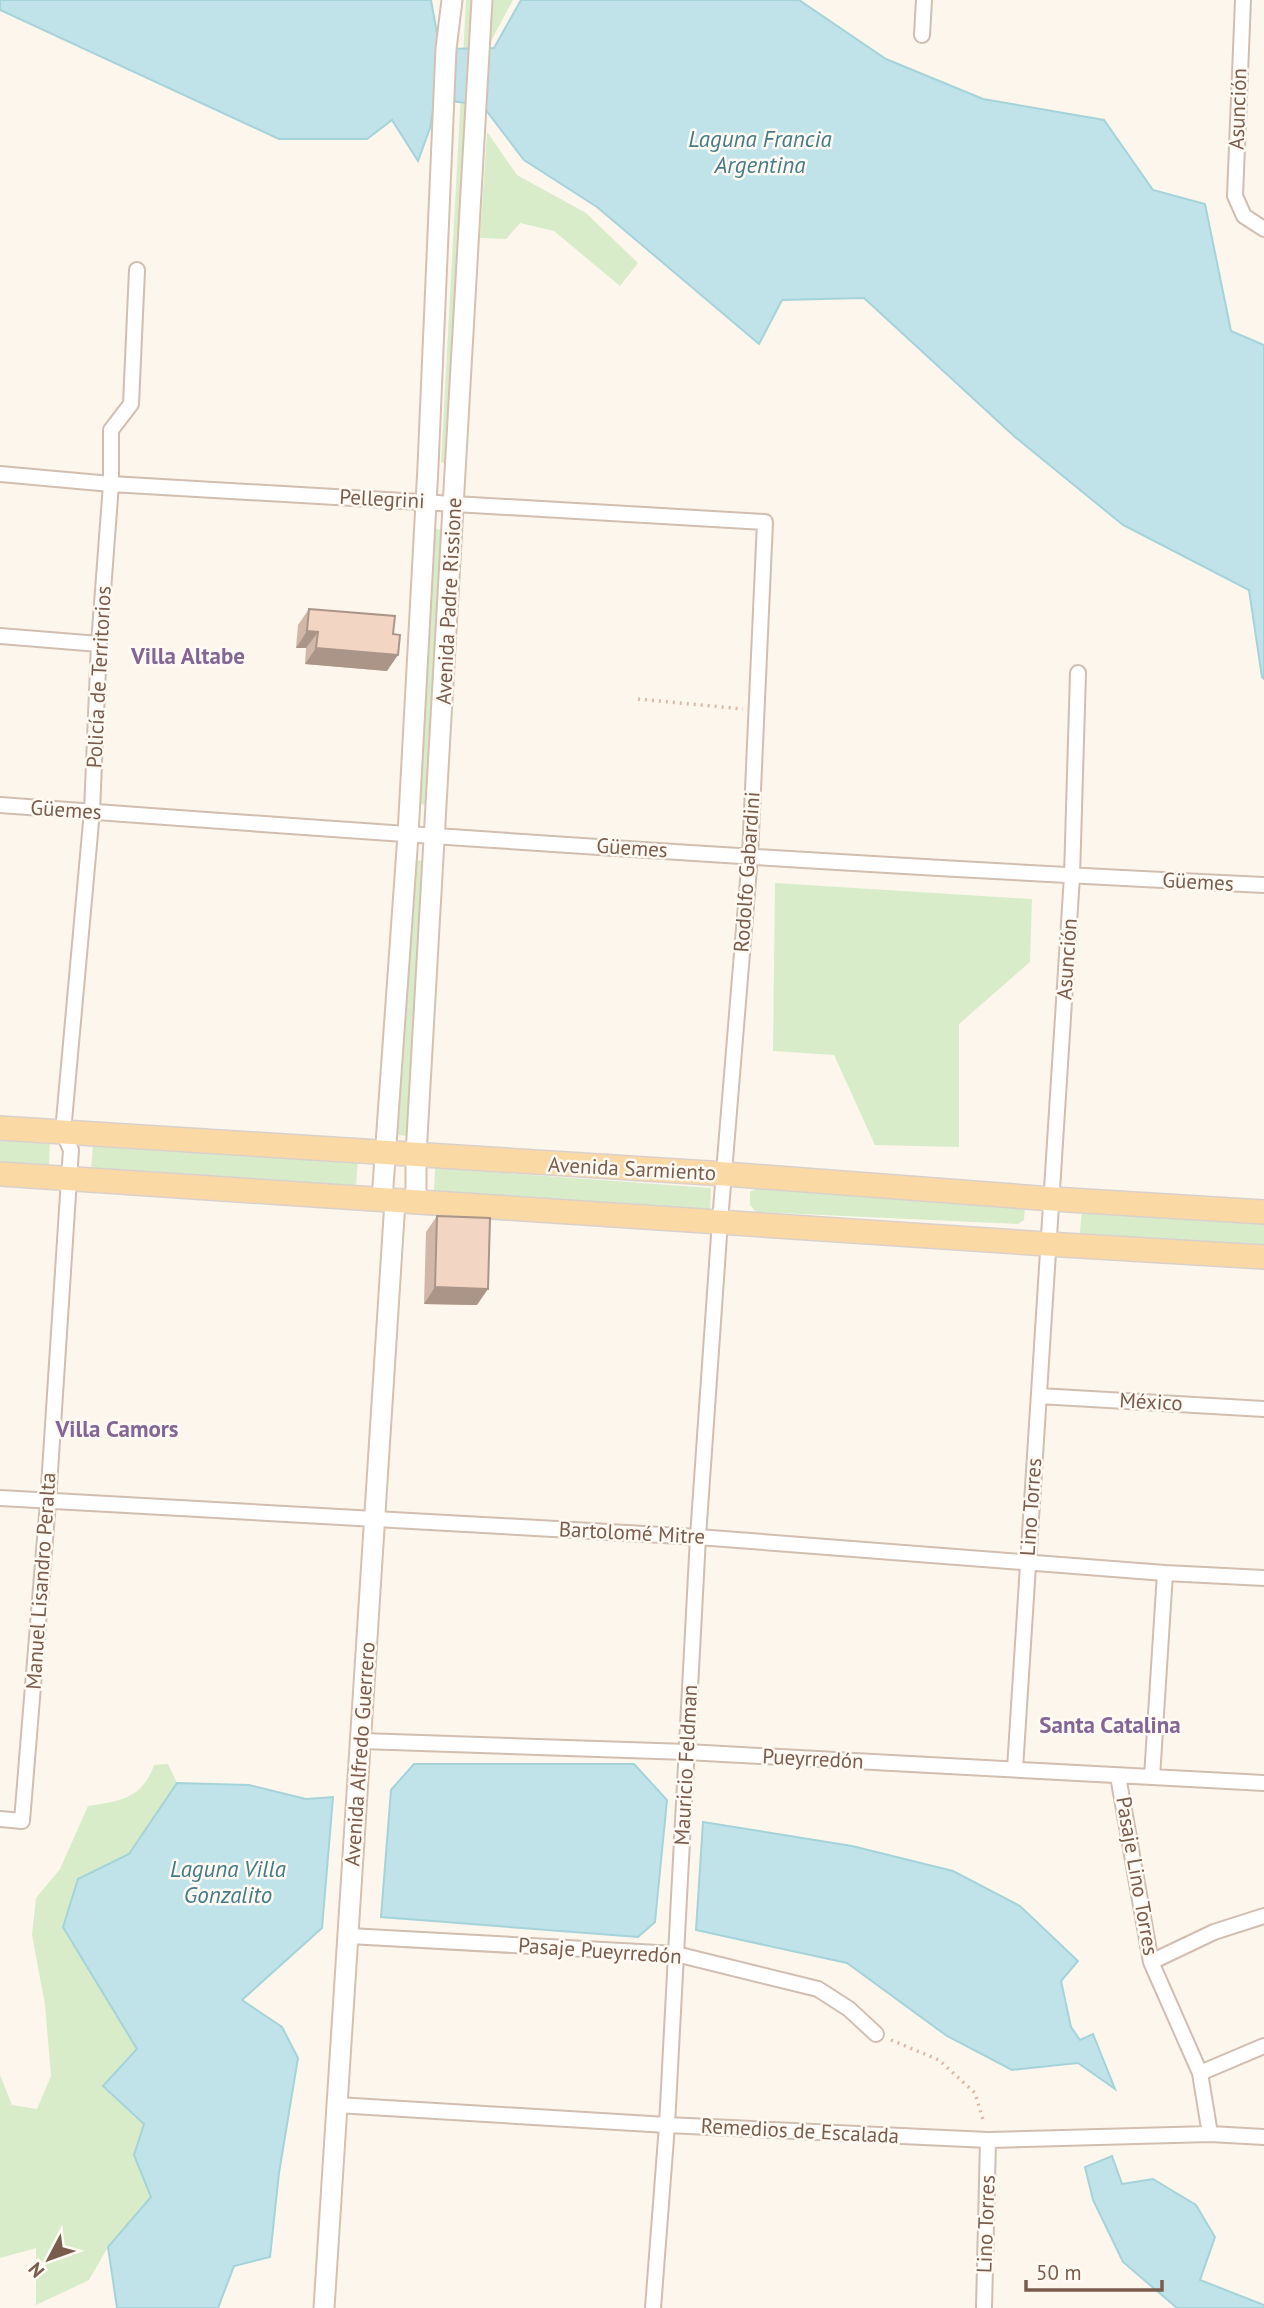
<svg xmlns="http://www.w3.org/2000/svg" width="1264" height="2308" viewBox="0 0 1264 2308" font-family="'PT Sans',sans-serif">
<rect width="100%" height="100%" fill="#fdf6ec"/>
<!-- green -->
<path fill="#d8ecc9" d="M 466,0 L 471,0 L 446,464 L 441,462 Z
M 493,0 L 513,0 L 490,43 Z
M 487,132 L 517,175 L 586,213 L 638,263 L 620,286 L 554,231 L 520,223 L 506,239 L 480,238 Z
M 434,529 L 449,530 L 431,805 L 417,804 Z
M 413,860 L 428,861 L 410,1136 L 395,1135 Z
M 775,883 L 1032,899 L 1030,962 L 959,1024 L 959,1147 L 875,1145 L 834,1055 L 773,1051 Z
M 0,1137 L 50,1140 L 49,1167 L 0,1163 Z
M 93,1144 L 358,1160 L 356,1186 L 91,1170 Z
M 435,1168 L 711,1188 L 710,1212 L 434,1192 Z
M 758,1187 L 1025,1207 L 1024,1220 L 1018,1224 L 756,1212 L 750,1205 L 750,1192 Z
M 1082,1207 L 1264,1221 L 1264,1248 L 1080,1233 Z
M 168,1764 L 177,1783 L 129,1854 L 78,1879 L 63,1927 L 137,2049 L 144,2124 L 134,2155 L 151,2197 L 108,2247 L 89,2280 L 36,2305 L 36,2248 L 0,2258 L 0,2075 L 12,2105 L 37,2109 L 51,2076 L 45,2005 L 32,1935 L 36,1898 L 60,1869 L 88,1806 C 120,1801 142,1799 154,1765 Z"/>
<!-- water -->
<path fill="#bfe3e8" stroke="#a5d3da" stroke-width="2" d="M 0,0 L 431,0 L 439,45 L 446,49 L 494,48 L 521,0 L 799,0 L 886,59 L 983,99 L 1104,120 L 1153,190 L 1205,204 L 1231,331 L 1264,345 L 1264,679 L 1262,677 L 1249,590 L 1123,525 L 1015,437 L 864,298 L 782,300 L 759,344 L 597,207 L 524,160 L 482,105 L 435,99 L 430,128 L 418,161 L 392,120 L 367,139 L 279,139 L 0,10 Z
M 414,1764 L 634,1764 L 667,1800 L 655,1922 L 638,1937 L 381,1917 L 391,1790 Z
M 177,1783 L 249,1785 L 306,1799 L 333,1797 L 322,1928 L 242,2000 L 282,2027 L 298,2058 L 279,2173 L 270,2257 L 234,2266 L 218,2308 L 117,2308 L 108,2247 L 151,2197 L 134,2155 L 144,2124 L 103,2086 L 137,2049 L 63,1927 L 78,1879 L 129,1854 Z
M 703,1822 L 852,1846 L 953,1871 L 1020,1906 L 1078,1961 L 1061,1981 L 1071,2027 L 1080,2040 L 1093,2034 L 1115,2089 L 1078,2063 L 1012,2070 L 947,2036 L 847,1963 L 696,1930 Z
M 1112,2156 L 1122,2184 L 1153,2179 L 1196,2205 L 1215,2237 L 1200,2280 L 1264,2305 L 1264,2308 L 1177,2308 L 1123,2262 L 1093,2200 L 1085,2167 Z"/>
<g fill="none" stroke-linecap="round" stroke-linejoin="round">
<!-- street casing -->
<g stroke="#d1beb0" stroke-width="18">
<path id="street" d="M 1243,0 L 1235,196 L 1244,216 L 1264,229
M 922,35 L 924,0
M 0,474 L 111,484 L 765,522 L 750,856 L 720,1221 L 698,1537 L 667,2125 L 653,2308
M 0,636 L 99,644
M 0,805 C 421,836 842,865 1264,885
M 1039,1396 L 1264,1409
M 0,1498 L 698,1537 L 1165,1573 L 1264,1578
M 362,1741 L 687,1752 L 1264,1783
M 1015,1769 L 1072,876 L 1078,673
M 1118,1776 L 1151,1962 L 1200,2073 L 1210,2134
M 1152,1777 L 1165,1573
M 0,1819 L 22,1821 L 48,1502 L 69,1179 L 71,1150 L 63,1132 L 92,811 L 99,644 L 111,484 L 111,430 L 131,404 L 137,270
M 349,1936 L 676,1954 L 818,1989 L 849,2009 L 876,2034
M 1151,1962 L 1214,1932 L 1264,1916
M 1200,2073 L 1264,2046
M 337,2105 L 667,2125 L 988,2140 L 1210,2134 L 1264,2137
M 984,2308 L 988,2140"/>
</g>
<!-- secondary casing -->
<g stroke="#d6c0b0" stroke-width="23">
<path id="secondary" d="M 382,1200 L 408,835 L 428,466 L 446,49 L 452,0
M 416,1202 L 416,1155 L 482,0
M 324,2308 L 395,1201"/>
</g>
<!-- primary casing -->
<g stroke="#dad1cd" stroke-width="26">
<path id="primary" d="M 0,1128 L 725,1174 L 1053,1199 L 1264,1212
M 0,1174 L 1047,1244 L 1264,1257"/>
</g>
<!-- path -->
<path stroke="#d9b8a5" stroke-width="3.5" stroke-dasharray="2 5" stroke-linecap="butt" d="M 638,699 L 743,709
M 891,2040 L 939,2060 L 975,2093 L 984,2123"/>
<!-- street -->
<use href="#street" stroke="#fff" stroke-width="14"/>
<!-- secondary -->
<use href="#secondary" stroke="#fff" stroke-width="19"/>
<!-- primary -->
<use href="#primary" stroke="#fbd9a5" stroke-width="23"/>
</g>
<!-- wall -->
<path fill="#d1b7a8" d="M 309,609 L 387,671 L 305,664 L 306,648 L 296,648 L 298,625 Z
M 437,1216 L 477,1305 L 424,1304 L 426,1232 Z"/>
<!-- shaded-wall -->
<path fill="#aa9588" d="M 307,631 L 318,632 L 306,648 L 296,648 Z
M 316,648 L 398,655 L 387,671 L 305,664 Z
M 435,1287 L 488,1289 L 477,1305 L 424,1304 Z"/>
<!-- building -->
<path fill="#f3d5c3" stroke="#aa9588" stroke-width="2" d="M 309,609 L 395,616 L 393,634 L 400,635 L 398,655 L 316,648 L 318,632 L 307,631 Z
M 437,1216 L 490,1218 L 488,1289 L 435,1287 Z"/>
<g text-anchor="middle" stroke-width="5" stroke-linejoin="round" paint-order="stroke">
<!-- street labels -->
<g font-size="21" fill="#7a5c4d" stroke="#fffaf3">
<text transform="translate(1238 109) rotate(-88)" y="7">Asunción</text>
<text transform="translate(382 499) rotate(3)" y="7">Pellegrini</text>
<text transform="translate(449 601) rotate(-87)" y="7">Avenida Padre Rissione</text>
<text transform="translate(99 677) rotate(-87)" y="7">Policía de Territorios</text>
<text transform="translate(66 810) rotate(4)" y="7">Güemes</text>
<text transform="translate(632 848) rotate(4)" y="7">Güemes</text>
<text transform="translate(747 872) rotate(-86)" y="7">Rodolfo Gabardini</text>
<text transform="translate(1198 882) rotate(3)" y="7">Güemes</text>
<text transform="translate(1067 959) rotate(-86)" y="7">Asunción</text>
<text transform="translate(632 1169) rotate(3)" y="7">Avenida Sarmiento</text>
<text transform="translate(1151 1402) rotate(3)" y="7">México</text>
<text transform="translate(1031 1507) rotate(-86)" y="7">Lino Torres</text>
<text transform="translate(632 1533) rotate(3)" y="7">Bartolomé Mitre</text>
<text transform="translate(41 1581) rotate(-86)" y="7">Manuel Lisandro Peralta</text>
<text transform="translate(360 1754) rotate(-86)" y="7">Avenida Alfredo Guerrero</text>
<text transform="translate(813 1759) rotate(3)" y="7">Pueyrredón</text>
<text transform="translate(686 1765) rotate(-87)" y="7">Mauricio Feldman</text>
<text transform="translate(1137 1876) rotate(80)" y="7">Pasaje Lino Torres</text>
<text transform="translate(600 1951) rotate(4)" y="7">Pasaje Pueyrredón</text>
<text transform="translate(800 2131) rotate(3)" y="7">Remedios de Escalada</text>
<text transform="translate(986 2224) rotate(-88)" y="7">Lino Torres</text>
</g>
<!-- water labels -->
<g font-size="23" font-style="italic" fill="#437c86" stroke="#fffaf3">
<text x="760" y="147">Laguna Francia<tspan x="760" dy="26">Argentina</tspan></text>
<text x="228" y="1877">Laguna Villa<tspan x="228" dy="26">Gonzalito</tspan></text>
</g>
<!-- neighbourhood labels -->
<g font-size="23" font-weight="bold" fill="#846695" stroke="#fffaf3">
<text x="188" y="664">Villa Altabe</text>
<text x="117" y="1437">Villa Camors</text>
<text x="1110" y="1733">Santa Catalina</text>
</g>
</g>
<!-- north arrow -->
<g transform="translate(49 2259) rotate(229)" stroke="#fffaf3" stroke-width="5" paint-order="stroke">
<path d="M0-5L12 26L0 18L-12 26Z" fill="#7a5c4d"/>
<text y="-10" font-size="19" font-weight="bold" text-anchor="middle" fill="#7a5c4d">N</text>
</g>
<!-- scale -->
<path d="M1026 2280v10h136v-10" fill="none" stroke="#7a5c4d" stroke-width="3.5"/>
<text x="1036" y="2280" font-size="21" fill="#7a5c4d" stroke="#fffaf3" stroke-width="5" paint-order="stroke">50 m</text>
</svg>
